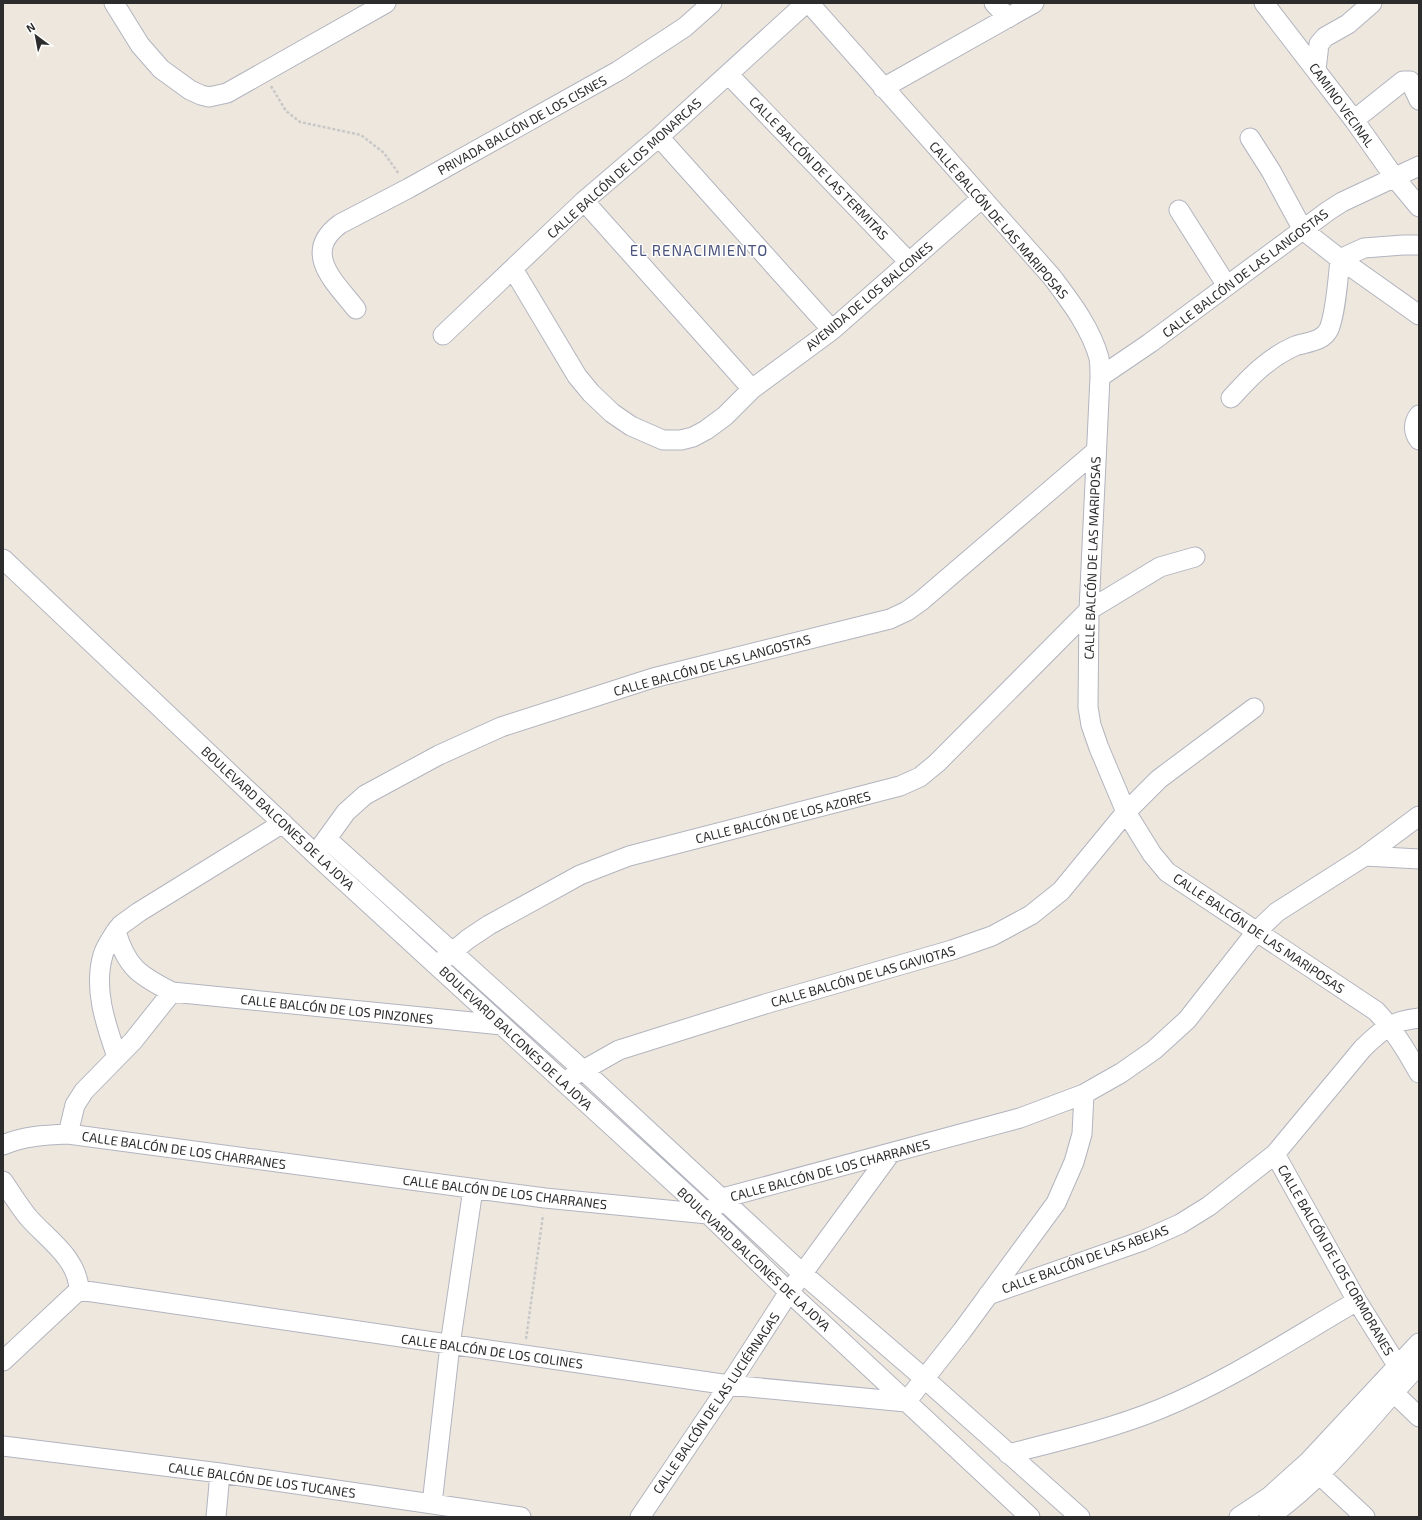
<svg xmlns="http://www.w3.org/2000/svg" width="1422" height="1520" viewBox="0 0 1422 1520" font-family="'Exo 2',sans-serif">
<rect width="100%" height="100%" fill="#eee7de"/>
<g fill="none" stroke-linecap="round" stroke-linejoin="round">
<!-- minor casing -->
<g stroke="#b2b4bf" stroke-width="21">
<path id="minor" d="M 114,3 L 140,45 L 161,69 L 190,90 L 201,95 L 209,97 L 227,93 L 386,3
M 809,3 L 1052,277 C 1070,301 1091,328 1099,358 C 1100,364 1100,371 1100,377 L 1089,610 L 1088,707 L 1091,725 L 1099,748 L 1126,812 L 1152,854 L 1167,872 L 1376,1011 C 1394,1030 1406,1050 1419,1073
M 994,3 L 1008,18
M 1264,3 L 1354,120 L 1395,178 L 1419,207
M 1316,70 L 1319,44 L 1325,37 L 1348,24 L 1372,3
M 728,74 L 909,262
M 883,88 L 1034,3
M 1354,120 L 1403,81 L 1410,81 L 1419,100
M 659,137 L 832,330
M 1250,138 L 1271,171 L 1303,230 L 1340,259 L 1419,315
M 584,201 L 752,389
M 1179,210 L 1227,286
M 513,269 L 577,376 L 591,393 L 612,413 L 631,426 L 663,440 L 681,440 L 693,437 L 706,430 L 725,416 L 752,389 L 832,330 L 982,198
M 356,309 C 335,282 301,253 340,224 L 409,188 L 618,71 L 685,27 L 712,3
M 443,335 L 584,201 L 659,137 L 806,3
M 1100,377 L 1150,343 L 1328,211 L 1342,202 L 1419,166
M 1231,398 C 1250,377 1268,358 1295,346 C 1306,342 1323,342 1329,329 C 1336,312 1338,278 1340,259 L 1364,248 L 1403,245 L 1419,245
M 1419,415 C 1413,423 1413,432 1419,440
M 3,559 L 315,854 L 708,1214 L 789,1292 L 1030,1517
M 283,823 L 139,912 L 121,925 L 116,931 C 126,967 140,976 172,992 L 502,1025
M 327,839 L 583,1070 L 803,1274 L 925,1379 L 1080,1517
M 320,848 L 346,812 L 365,795 L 439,755 L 501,727 L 653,678 L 890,619 L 907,611 L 921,601 L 1096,451
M 1365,856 L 1419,859
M 116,931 C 112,938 105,947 103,955 C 93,989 106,1025 117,1057
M 444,959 L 468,939 L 489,925 L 580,875 L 629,856 L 900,786 L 920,777 L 937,763 L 1089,610 L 1160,567 L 1195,557
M 573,1076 L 619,1050 L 765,1004 L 952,950 L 992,936 L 1031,915 L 1061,891 L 1126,812 L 1159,779 L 1254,708
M 68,1134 L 545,1198 L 708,1214 L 723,1198 L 1020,1118 L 1084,1094 L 1121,1073 L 1154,1050 L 1187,1020 L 1256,932 L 1277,912 L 1365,856 L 1419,816
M 3,1145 C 24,1136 45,1135 68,1134 L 75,1105 L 84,1091 L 133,1041 L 172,992
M 1275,1154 L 1357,1301 L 1397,1365
M 3,1181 C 11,1193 19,1206 28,1217 C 47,1239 78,1258 79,1290
M 79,1290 L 729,1385 L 906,1402 L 962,1331 L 1056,1203 L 1074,1162 L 1082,1134 L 1084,1094
M 988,1295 L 1142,1241 L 1180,1224 L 1209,1206 L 1275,1154 L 1363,1048 C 1383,1029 1391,1021 1419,1018
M 3,1361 L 79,1290
M 1393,1392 L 1419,1417
M 3,1446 L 220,1473 L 521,1517
M 1008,1454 C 1059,1441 1111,1429 1160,1409 C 1229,1381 1293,1338 1357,1301
M 1320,1475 L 1365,1517
M 432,1504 L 450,1345 L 473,1189
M 216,1517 L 220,1473
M 640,1517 L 729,1385 L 789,1292 L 890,1154
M 1239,1517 L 1269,1497 L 1309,1461 L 1419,1343
M 1269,1517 C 1328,1476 1370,1416 1419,1365"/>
</g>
<!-- path -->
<path stroke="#c8c8c8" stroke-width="2.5" stroke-dasharray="3 2" stroke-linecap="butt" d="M 271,86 L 286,111 L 300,122 L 361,135 L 384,153 L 399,174
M 526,1339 L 543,1215"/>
<!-- minor -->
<use href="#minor" stroke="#fff" stroke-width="19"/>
</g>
<g text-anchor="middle" stroke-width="3" stroke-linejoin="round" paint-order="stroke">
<!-- street labels -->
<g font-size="13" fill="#2c2c2c" stroke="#fff">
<text transform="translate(1342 105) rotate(54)" y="5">CAMINO VECINAL</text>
<text transform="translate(522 125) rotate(-29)" y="5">PRIVADA BALCÓN DE LOS CISNES</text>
<text transform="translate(624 168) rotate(-42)" y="5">CALLE BALCÓN DE LOS MONARCAS</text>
<text transform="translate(819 168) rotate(46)" y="5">CALLE BALCÓN DE LAS TERMITAS</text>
<text transform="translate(999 220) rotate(49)" y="5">CALLE BALCÓN DE LAS MARIPOSAS</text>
<text transform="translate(1245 273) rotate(-37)" y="5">CALLE BALCÓN DE LAS LANGOSTAS</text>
<text transform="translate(869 296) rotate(-40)" y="5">AVENIDA DE LOS BALCONES</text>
<text transform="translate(1092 558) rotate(-88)" y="5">CALLE BALCÓN DE LAS MARIPOSAS</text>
<text transform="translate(712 665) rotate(-15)" y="5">CALLE BALCÓN DE LAS LANGOSTAS</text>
<text transform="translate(783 817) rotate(-14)" y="5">CALLE BALCÓN DE LOS AZORES</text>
<text transform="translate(278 818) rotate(43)" y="5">BOULEVARD BALCONES DE LA JOYA</text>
<text transform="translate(1259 933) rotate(34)" y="5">CALLE BALCÓN DE LAS MARIPOSAS</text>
<text transform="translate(863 976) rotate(-16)" y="5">CALLE BALCÓN DE LAS GAVIOTAS</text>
<text transform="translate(337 1009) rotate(6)" y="5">CALLE BALCÓN DE LOS PINZONES</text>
<text transform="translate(516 1038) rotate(43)" y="5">BOULEVARD BALCONES DE LA JOYA</text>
<text transform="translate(184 1150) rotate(8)" y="5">CALLE BALCÓN DE LOS CHARRANES</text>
<text transform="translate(830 1170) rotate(-15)" y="5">CALLE BALCÓN DE LOS CHARRANES</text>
<text transform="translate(505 1192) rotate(7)" y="5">CALLE BALCÓN DE LOS CHARRANES</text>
<text transform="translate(754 1259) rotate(43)" y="5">BOULEVARD BALCONES DE LA JOYA</text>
<text transform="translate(1085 1259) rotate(-20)" y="5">CALLE BALCÓN DE LAS ABEJAS</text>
<text transform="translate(1336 1260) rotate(60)" y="5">CALLE BALCÓN DE LOS CORMORANES</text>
<text transform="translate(492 1351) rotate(8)" y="5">CALLE BALCÓN DE LOS COLINES</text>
<text transform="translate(716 1403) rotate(-56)" y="5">CALLE BALCÓN DE LAS LUCIÉRNAGAS</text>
<text transform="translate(262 1480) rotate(8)" y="5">CALLE BALCÓN DE LOS TUCANES</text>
</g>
<!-- quarter labels -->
<g font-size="15" letter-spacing="1" fill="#4a537e" stroke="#fff">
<text x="699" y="256">EL RENACIMIENTO</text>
</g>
</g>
<!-- border -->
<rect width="1422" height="1520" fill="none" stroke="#2c2c2c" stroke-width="8"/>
<!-- north arrow -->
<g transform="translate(36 36) rotate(328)" stroke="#ffffff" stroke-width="3" paint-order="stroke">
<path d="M0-3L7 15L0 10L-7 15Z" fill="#2c2c2c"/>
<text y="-6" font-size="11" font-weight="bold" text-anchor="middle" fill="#2c2c2c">N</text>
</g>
</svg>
